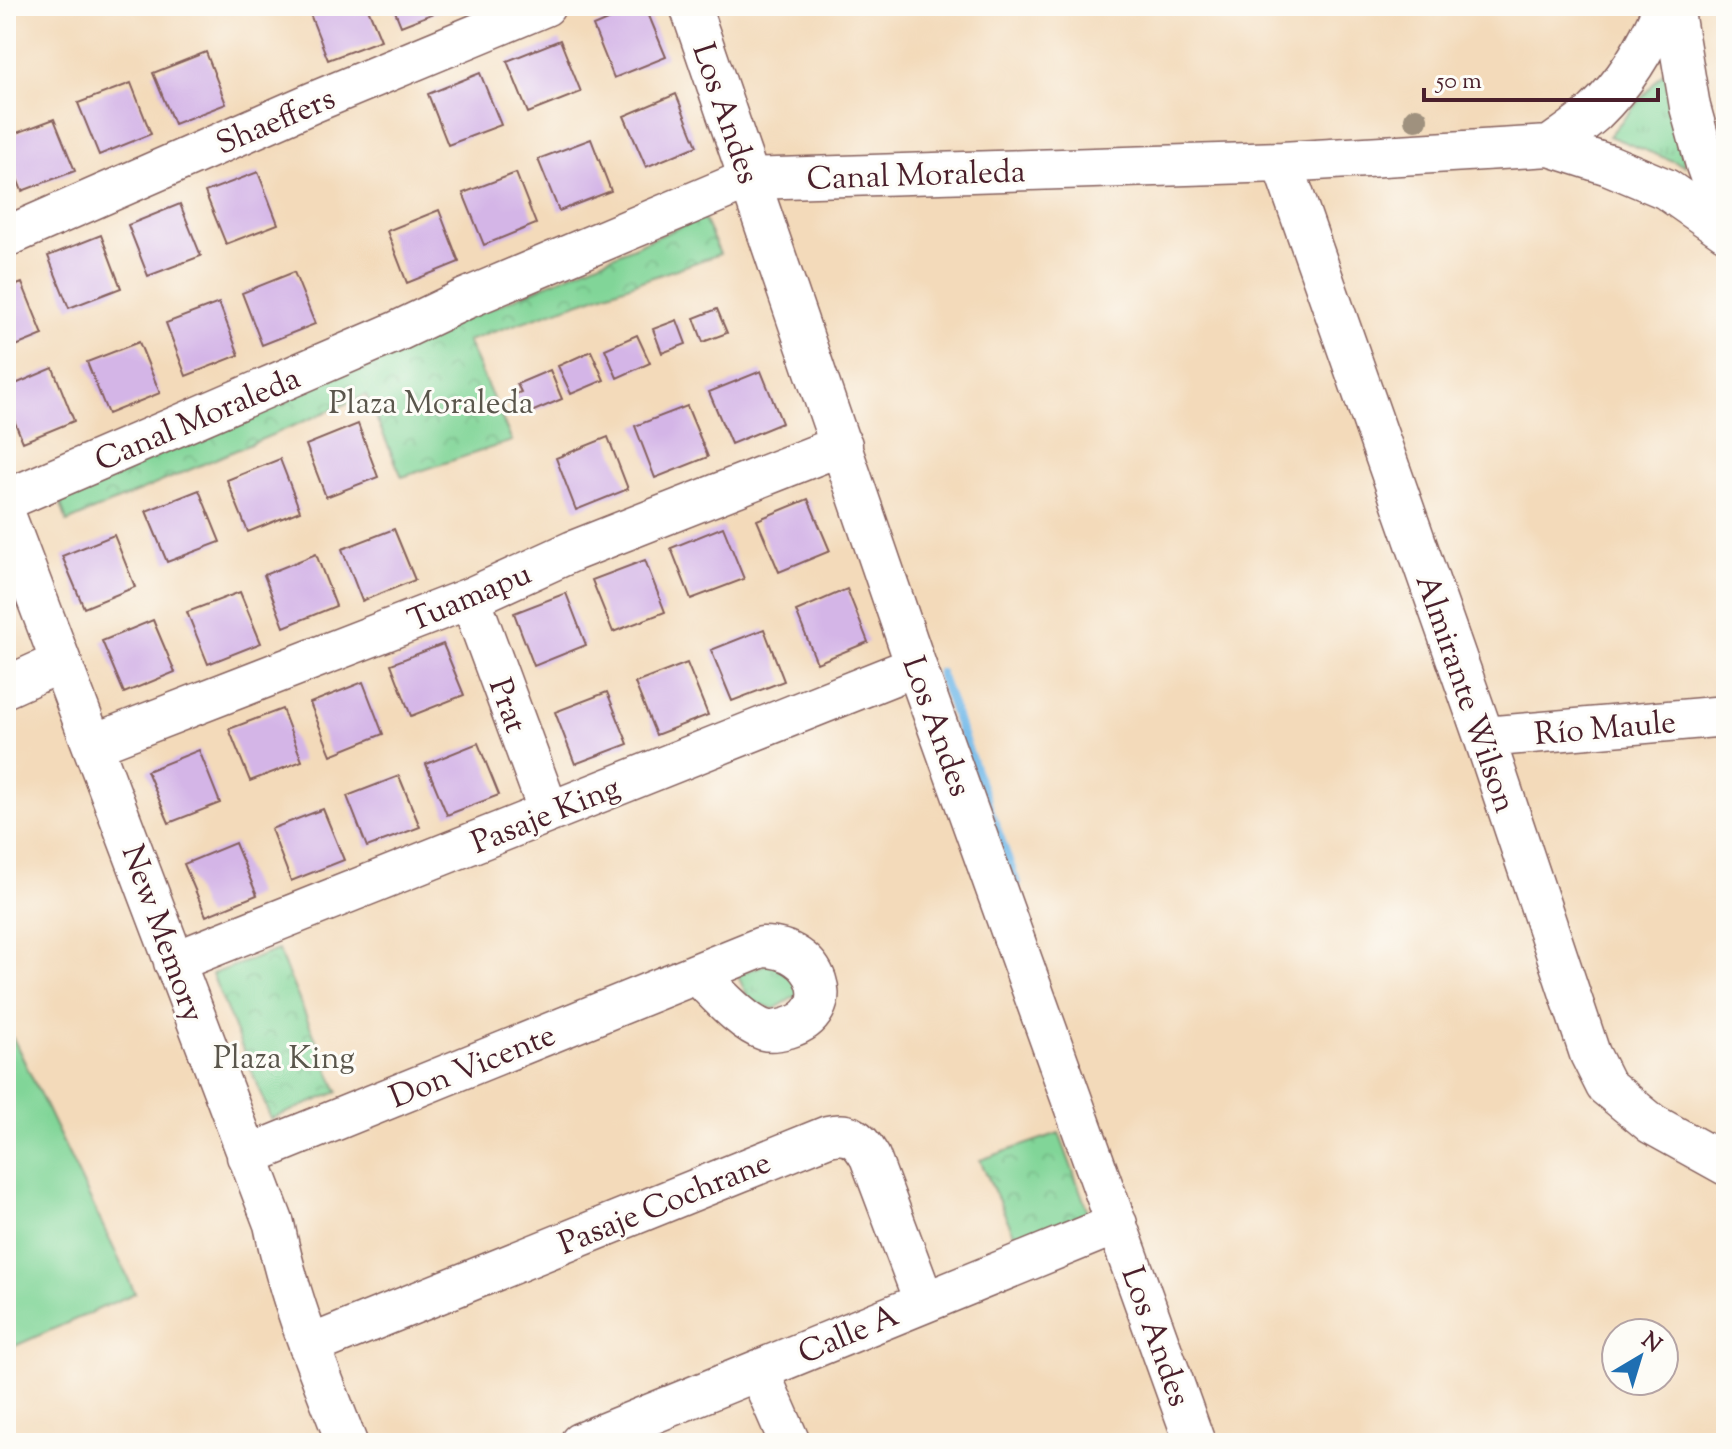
<svg xmlns="http://www.w3.org/2000/svg" width="1732" height="1449" viewBox="0 0 1732 1449" font-family="'Sorts Mill Goudy',serif">
<defs>
<pattern id="grass-tufts" width="24" height="20" patternUnits="userSpaceOnUse" patternTransform="scale(2)"><rect width="24" height="20" fill="#81d598"/><path d="M3 7l-1-3M5 7V3M7 7l1-3M15 17l-1-3M17 17v-4M19 17l1-3" fill="none" stroke="#71b683"/></pattern>
<pattern id="park-crowns" width="20" height="18" patternUnits="userSpaceOnUse" patternTransform="scale(2)"><rect width="20" height="18" fill="#81d598"/><path d="M2 6a3 3 0 1 1 6 0M12 15a3 3 0 1 1 6 0" fill="none" stroke="#71b683"/></pattern>
</defs>
<rect width="100%" height="100%" fill="#fdfcf7"/>
<filter id="ink" filterUnits="userSpaceOnUse"><feTurbulence type="fractalNoise" baseFrequency=".0125" numOctaves="2"/><feDisplacementMap in="SourceGraphic" scale="16" xChannelSelector="R" yChannelSelector="G"/><feConvolveMatrix kernelMatrix="1 2 1 2 8 2 1 2 1" color-interpolation-filters="sRGB"/></filter>
<filter id="wash" filterUnits="userSpaceOnUse"><feTurbulence type="fractalNoise" baseFrequency=".006" numOctaves="4" result="noise"/><feDisplacementMap in="SourceGraphic" scale="32" xChannelSelector="R" yChannelSelector="G"/><feGaussianBlur stdDeviation="1.8" result="paint"/><feColorMatrix in="noise" values="0 0 0 0 0 0 0 0 0 0 0 0 0 0 0 0 0 1.4 0 .05"/><feComposite in="paint" operator="in"/></filter>
<g filter="url(#wash)">
<rect width="100%" height="100%" fill="#f3daba"/>
<!-- grass -->
<path fill="url(#grass-tufts)" stroke="#667a62" stroke-width="2" d="M 1666,69 L 1685,166 L 1609,136 Z
M 773,962 L 794,973 L 799,994 L 774,1009 L 749,1000 L 737,974 Z"/>
<!-- park -->
<path fill="url(#park-crowns)" stroke="#667a62" stroke-width="2" d="M 703,217 L 720,254 L 467,341 L 512,441 L 402,477 L 366,395 L 67,522 L 58,495 Z
M 278,950 L 338,1092 L 271,1119 L 212,974 Z
M 1059,1133 L 1088,1212 L 1018,1243 L 980,1160 Z"/>
<!-- pitch -->
<path fill="#81d598" stroke="#667a62" stroke-width="2" d="M 13,1038 L 135,1293 L 6,1350 L 6,1041 Z"/>
<g fill="none" stroke-linecap="round" stroke-linejoin="round">
<!-- stream -->
<path stroke="#72b9e9" stroke-width="9" d="M 940,673 L 1017,884"/>
</g>
<g id="blocks">
<!-- building -->
<path fill="#d4b5e7" d="M 314,6 L 367,6 L 381,40 L 328,60 L 308,9 Z
M 393,6 L 452,6 L 401,26 Z
M 640,6 L 645,6 L 666,57 L 614,78 L 593,26 Z
M 560,40 L 581,92 L 528,113 L 507,61 Z
M 206,52 L 226,104 L 174,124 L 153,73 Z
M 480,73 L 501,125 L 448,145 L 428,94 Z
M 131,83 L 151,134 L 99,155 L 78,103 Z
M 676,94 L 697,146 L 646,167 L 624,116 Z
M 54,119 L 75,171 L 22,191 L 6,151 L 6,137 Z
M 591,139 L 611,191 L 559,211 L 538,159 Z
M 258,172 L 278,224 L 226,244 L 205,192 Z
M 516,173 L 536,224 L 484,245 L 463,193 Z
M 180,204 L 201,256 L 148,276 L 128,225 Z
M 439,210 L 459,262 L 407,283 L 387,231 Z
M 101,235 L 121,288 L 69,308 L 48,256 Z
M 294,272 L 315,324 L 262,345 L 242,293 Z
M 22,283 L 43,335 L 6,350 L 6,289 Z
M 219,303 L 239,355 L 186,376 L 166,323 Z
M 717,309 L 727,333 L 703,342 L 694,318 Z
M 677,320 L 686,344 L 662,353 L 653,329 Z
M 637,335 L 650,363 L 617,378 L 605,349 Z
M 139,342 L 160,393 L 108,414 L 87,362 Z
M 591,351 L 604,380 L 571,394 L 558,366 Z
M 53,368 L 74,421 L 23,442 L 6,401 L 6,388 Z
M 550,370 L 562,399 L 522,416 L 513,395 L 521,392 L 517,384 Z
M 761,371 L 782,423 L 731,444 L 709,392 Z
M 687,406 L 708,457 L 655,478 L 635,426 Z
M 358,424 L 378,477 L 326,497 L 306,445 Z
M 608,437 L 628,489 L 576,510 L 556,458 Z
M 280,459 L 300,511 L 248,532 L 227,480 Z
M 199,490 L 220,542 L 167,562 L 146,511 Z
M 808,499 L 830,551 L 779,572 L 757,520 Z
M 723,527 L 744,579 L 691,599 L 671,548 Z
M 394,529 L 415,580 L 362,601 L 342,549 Z
M 114,535 L 135,587 L 84,608 L 62,556 Z
M 316,554 L 336,606 L 284,627 L 264,575 Z
M 645,560 L 665,612 L 613,632 L 592,580 Z
M 847,589 L 868,642 L 817,663 L 796,611 Z
M 240,592 L 261,643 L 208,664 L 187,612 Z
M 566,593 L 586,645 L 534,666 L 514,613 Z
M 153,620 L 175,672 L 124,693 L 102,641 Z
M 764,629 L 784,681 L 732,701 L 711,650 Z
M 443,644 L 464,695 L 411,716 L 391,664 Z
M 687,663 L 708,715 L 656,735 L 635,683 Z
M 363,682 L 383,734 L 331,755 L 310,703 Z
M 607,692 L 628,744 L 575,764 L 555,712 Z
M 282,709 L 302,761 L 250,781 L 229,729 Z
M 478,743 L 499,795 L 447,815 L 426,764 Z
M 199,750 L 220,803 L 169,823 L 147,771 Z
M 399,776 L 420,827 L 367,847 L 347,796 Z
M 323,809 L 344,860 L 291,881 L 271,829 Z
M 235,843 L 257,895 L 206,916 L 184,864 Z"/>
</g>
</g>
<g filter="url(#ink)">
<use href="#blocks" fill-opacity="0" stroke="#85605d" stroke-width="2"/>
<g fill="none" stroke-linecap="round" stroke-linejoin="round">
<!-- minor casing -->
<g stroke="#85605d" stroke-width="43">
<path id="minor" d="M 690,6 L 916,666 L 1195,1443
M 1673,6 L 1690,107 L 1706,165 L 1726,221
M 1550,146 C 1565,135 1582,124 1595,112 C 1626,82 1648,45 1664,6
M 1282,162 L 1484,737 L 1590,1054 L 1606,1086 L 1652,1124 L 1726,1165
M 6,237 L 314,102 L 545,6
M 6,500 L 398,331 L 465,299 L 749,179 L 1282,162 L 1550,146 L 1609,165 L 1666,189 L 1726,231
M 6,517 L 274,1224 C 289,1300 319,1371 347,1443
M 470,598 L 549,812
M 6,687 L 61,662
M 1484,737 L 1726,716
M 94,744 L 470,598 L 573,551 L 842,445
M 174,962 L 916,666
M 247,1156 L 762,947 C 818,946 842,1012 788,1028 C 781,1030 771,1032 764,1030 C 742,1023 714,990 697,974
M 309,1346 L 828,1136 C 849,1131 859,1138 870,1157 L 924,1301
M 759,1372 L 790,1443
M 580,1443 L 1117,1224"/>
</g>
<!-- minor -->
<use href="#minor" stroke="#fff" stroke-width="40"/>
</g>
<!-- trees -->
<circle fill="#9f917e" cx="1416" cy="119" r="12"/>
</g>
<g text-anchor="middle" stroke-width="6" stroke-linejoin="round" paint-order="stroke">
<!-- street labels -->
<g font-size="32" fill="#4a1f2b" stroke="#fdfcf7">
<text transform="translate(727 113) rotate(71)" y="11">Los Andes</text>
<text transform="translate(275 120) rotate(-23)" y="11">Shaeffers</text>
<text transform="translate(916 174) rotate(-2)" y="11">Canal Moraleda</text>
<text transform="translate(197 418) rotate(-23)" y="11">Canal Moraleda</text>
<text transform="translate(469 596) rotate(-23)" y="11">Tuamapu</text>
<text transform="translate(1467 693) rotate(71)" y="11">Almirante Wilson</text>
<text transform="translate(509 705) rotate(70)" y="11">Prat</text>
<text transform="translate(938 726) rotate(70)" y="11">Los Andes</text>
<text transform="translate(1605 727) rotate(-5)" y="11">Río Maule</text>
<text transform="translate(545 814) rotate(-22)" y="11">Pasaje King</text>
<text transform="translate(164 933) rotate(70)" y="11">New Memory</text>
<text transform="translate(472 1065) rotate(-22)" y="11">Don Vicente</text>
<text transform="translate(664 1202) rotate(-22)" y="11">Pasaje Cochrane</text>
<text transform="translate(848 1333) rotate(-23)" y="11">Calle A</text>
<text transform="translate(1157 1336) rotate(70)" y="11">Los Andes</text>
</g>
<!-- park labels -->
<g font-size="32" fill="#5a564c" stroke="#fdfcf7">
<text x="431" y="413">Plaza Moraleda</text>
<text x="284" y="1068">Plaza King</text>
</g>
</g>
<!-- margin -->
<rect width="1732" height="1449" fill="none" stroke="#fdfcf7" stroke-width="32"/>
<!-- north arrow -->
<g transform="translate(1640 1357) rotate(38)"><circle r="38" fill="#fdfcf7" stroke="#b5a4a5" stroke-width="2"/>
<path d="M0-6L14 30L0 20L-14 30Z" fill="#1f6fb2"/>
<text y="-12" font-size="22" font-weight="bold" text-anchor="middle" fill="#4a1f2b">N</text>
</g>
<!-- scale -->
<path d="M1424 88v12h234v-12" fill="none" stroke="#4a1f2b" stroke-width="4"/>
<text x="1436" y="88" font-size="24" fill="#4a1f2b" stroke="#fdfcf7" stroke-width="6" paint-order="stroke">50 m</text>
</svg>
